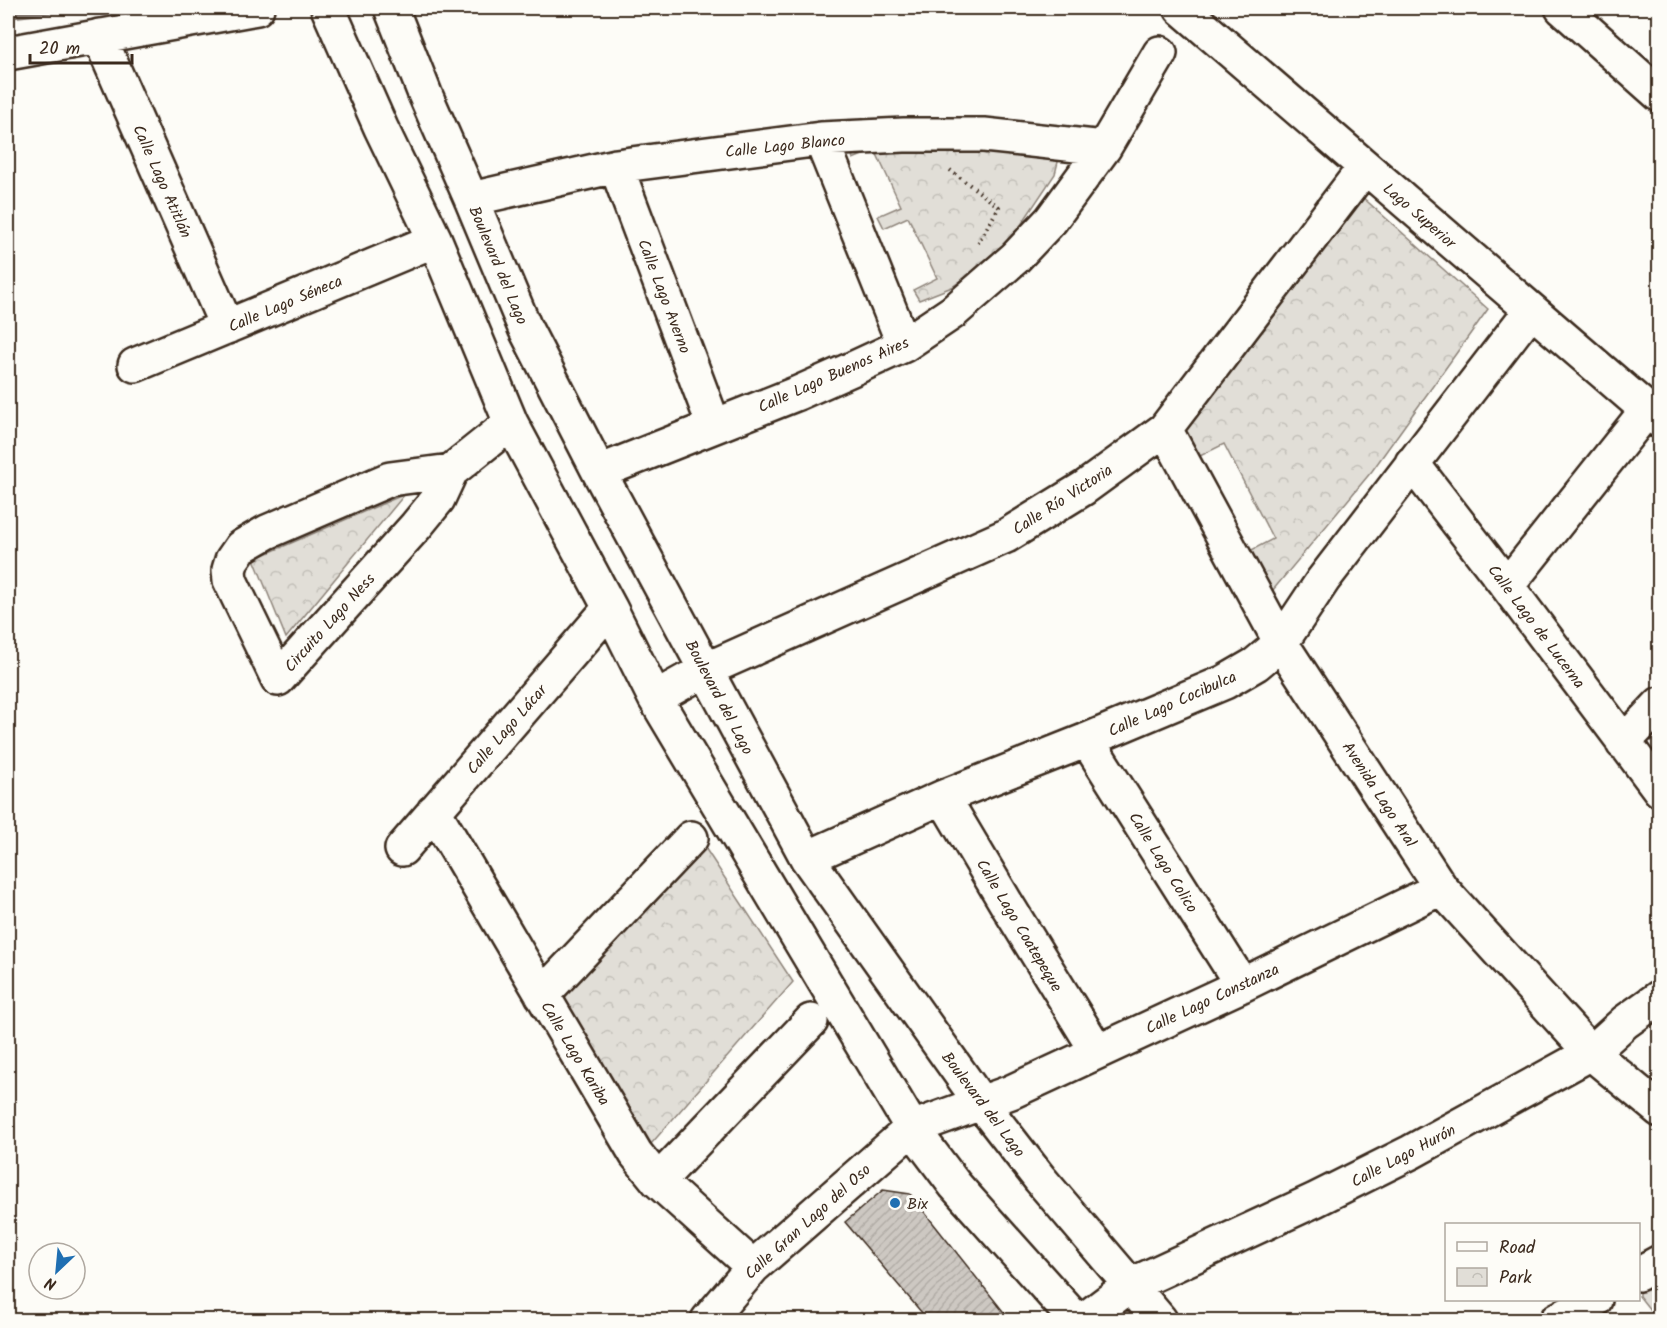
<svg xmlns="http://www.w3.org/2000/svg" width="1667" height="1328" viewBox="0 0 1667 1328" font-family="Kalam,sans-serif">
<defs>
<pattern id="park-crowns" width="20" height="18" patternUnits="userSpaceOnUse" patternTransform="scale(1.5)"><rect width="20" height="18" fill="#e1ded7"/><path d="M2 6a3 3 0 1 1 6 0M12 15a3 3 0 1 1 6 0" fill="none" stroke="#c2bfb8"/></pattern>
<pattern id="building-hatch" width="6" height="6" patternUnits="userSpaceOnUse" patternTransform="scale(1.5)"><rect width="6" height="6" fill="#cdc8c2"/><path d="M-1 1l2-2M0 6l6-6M5 7l2-2" fill="none" stroke="#b1aca6"/></pattern>
</defs>
<rect width="100%" height="100%" fill="#fdfcf7"/>
<filter id="ink" filterUnits="userSpaceOnUse"><feTurbulence type="fractalNoise" baseFrequency=".0167" numOctaves="2"/><feDisplacementMap in="SourceGraphic" scale="12" xChannelSelector="R" yChannelSelector="G"/><feConvolveMatrix kernelMatrix="1 2 1 2 8 2 1 2 1" color-interpolation-filters="sRGB"/></filter>
<g filter="url(#ink)">
<!-- park -->
<path fill="url(#park-crowns)" stroke="#8e847a" stroke-width="1.5" d="M 910,141 L 1059,158 L 1055,174 L 1004,250 L 952,287 L 919,300 L 913,290 L 937,278 L 908,217 L 884,228 L 878,216 L 901,206 L 875,150 L 853,159 L 850,147 Z
M 1351,187 L 1488,309 L 1372,471 L 1268,596 L 1242,555 L 1273,539 L 1224,444 L 1192,460 L 1179,426 Z
M 405,494 L 286,638 L 254,559 Z
M 692,828 L 793,982 L 644,1152 L 551,998 Z
M 1659,1260 L 1659,1320 L 1658,1320 L 1639,1296 L 1639,1271 Z"/>
<g fill="none" stroke-linecap="round" stroke-linejoin="round">
<!-- stream -->
<path stroke="#887d74" stroke-width="10" d="M 8,14 L 57,8"/>
</g>
<!-- building -->
<path fill="url(#building-hatch)" stroke="#3b2a1e" stroke-width="1.5" d="M 883,1190 L 910,1194 L 1010,1320 L 928,1320 L 845,1222 Z"/>
<g fill="none" stroke-linecap="round" stroke-linejoin="round">
<!-- minor casing -->
<g stroke="#3b2a1e" stroke-width="38">
<path id="minor" d="M 328,8 L 381,128 L 435,240 L 511,423 L 610,608 L 655,698 L 912,1128 L 955,1185 L 1076,1320
M 391,8 L 425,94 L 471,199 L 525,328 L 599,472 L 807,858 L 981,1103 L 1040,1179 L 1160,1320
M 1181,8 L 1660,421
M 1562,8 L 1660,95
M 99,36 L 227,327
M 8,53 L 257,8
M 821,139 L 904,345
M 616,166 L 714,426
M 471,199 L 616,166 L 821,139 L 904,135 L 984,135 L 1104,148
M 135,365 L 435,240
M 1165,429 L 1281,643 L 1441,888 L 1591,1053 L 1660,1110
M 1412,463 L 1507,586 L 1660,790
M 451,471 L 390,479 L 267,532 L 241,547 L 232,560 L 229,570 L 230,580 L 278,679 L 416,526 L 438,499 L 451,471 L 511,423
M 599,472 L 798,393 L 852,369 L 904,345 L 953,312 L 1015,258 L 1051,220 L 1104,148 L 1160,53
M 1507,586 L 1647,410
M 655,698 L 705,670 L 1006,536 L 1084,488 L 1165,429 L 1365,167
M 1087,740 L 1242,985
M 1623,743 L 1660,704
M 943,797 L 1006,903 L 1097,1051
M 434,811 L 636,1154 L 658,1181 L 753,1267
M 402,849 L 610,608
M 807,858 L 943,797 L 1087,740 L 1225,682 L 1256,664 L 1281,643 L 1323,580 L 1531,310
M 542,995 L 691,838
M 658,1181 L 811,1021
M 1638,1274 L 1660,1262
M 708,1320 L 753,1267 L 912,1128 L 1011,1092 L 1242,985 L 1441,888
M 1084,1320 L 1129,1286 L 1315,1200 L 1411,1152 L 1591,1053 L 1625,1022 L 1660,997
M 1557,1320 L 1595,1300"/>
</g>
<!-- path -->
<path stroke="#3b2a1e" stroke-width="4" stroke-dasharray="1.5 4.5" stroke-linecap="butt" d="M 950,170 L 999,207 L 978,243"/>
<!-- minor -->
<use href="#minor" stroke="#fdfcf7" stroke-width="33"/>
</g>
</g>
<!-- markers -->
<circle fill="#1f6fb2" stroke="#fdfcf7" stroke-width="2" cx="895" cy="1203" r="6"/>
<g text-anchor="middle" stroke-width="6" stroke-linejoin="round" paint-order="stroke">
<!-- street labels -->
<g font-size="16" fill="#3b2a1e" stroke="#fdfcf7">
<text transform="translate(785 145) rotate(-6)" y="6">Calle Lago Blanco</text>
<text transform="translate(163 181) rotate(66)" y="6">Calle Lago Atitlán</text>
<text transform="translate(1420 215) rotate(41)" y="6">Lago Superior</text>
<text transform="translate(499 265) rotate(67)" y="6">Boulevard del Lago</text>
<text transform="translate(665 296) rotate(69)" y="6">Calle Lago Averno</text>
<text transform="translate(285 303) rotate(-23)" y="6">Calle Lago Séneca</text>
<text transform="translate(833 374) rotate(-24)" y="6">Calle Lago Buenos Aires</text>
<text transform="translate(1062 499) rotate(-33)" y="6">Calle Río Victoria</text>
<text transform="translate(329 622) rotate(-48)" y="6">Circuito Lago Ness</text>
<text transform="translate(1537 626) rotate(53)" y="6">Calle Lago de Lucerna</text>
<text transform="translate(720 697) rotate(62)" y="6">Boulevard del Lago</text>
<text transform="translate(1172 703) rotate(-24)" y="6">Calle Lago Cocibulca</text>
<text transform="translate(506 729) rotate(-49)" y="6">Calle Lago Lácar</text>
<text transform="translate(1380 794) rotate(57)" y="6">Avenida Lago Aral</text>
<text transform="translate(1164 862) rotate(58)" y="6">Calle Lago Colico</text>
<text transform="translate(1020 925) rotate(59)" y="6">Calle Lago Coatepeque</text>
<text transform="translate(1212 998) rotate(-25)" y="6">Calle Lago Constanza</text>
<text transform="translate(576 1053) rotate(59)" y="6">Calle Lago Kariba</text>
<text transform="translate(984 1104) rotate(53)" y="6">Boulevard del Lago</text>
<text transform="translate(1403 1155) rotate(-28)" y="6">Calle Lago Hurón</text>
<text transform="translate(807 1221) rotate(-42)" y="6">Calle Gran Lago del Oso</text>
</g>
<!-- poi labels -->
<g font-size="16" fill="#3b2a1e" stroke="#fdfcf7" text-anchor="start">
<text x="907" y="1209">Bix</text>
</g>
</g>
<!-- margin -->
<rect width="1667" height="1328" fill="none" stroke="#fdfcf7" stroke-width="30"/>
<rect x="15" y="15" width="1637" height="1298" fill="none" stroke="#3b2a1e" stroke-width="2" filter="url(#ink)"/>
<!-- legend -->
<rect x="1445" y="1223" width="195" height="78" fill="#fdfcf7" stroke="#afa8a0" stroke-width="1.5"/>
<rect x="1457" y="1242" width="30" height="9" fill="#fdfcf7" stroke="#afa8a0" stroke-width="1.5"/>
<text x="1499" y="1253" font-size="18" fill="#3b2a1e">Road</text>
<rect x="1457" y="1268" width="30" height="18" fill="url(#park-crowns)" stroke="#afa8a0" stroke-width="1.5"/>
<text x="1499" y="1283" font-size="18" fill="#3b2a1e">Park</text>
<!-- north arrow -->
<g transform="translate(57 1271) rotate(206)"><circle r="28" fill="#fdfcf7" stroke="#afa8a0" stroke-width="1.5"/>
<path d="M0-4.5L10 22L0 15L-10 22Z" fill="#1f6fb2"/>
<text y="-9" font-size="16" font-weight="bold" text-anchor="middle" fill="#3b2a1e">N</text>
</g>
<!-- scale -->
<path d="M30 54v9h102v-9" fill="none" stroke="#3b2a1e" stroke-width="3"/>
<text x="39" y="54" font-size="18" fill="#3b2a1e" stroke="#fdfcf7" stroke-width="4.5" paint-order="stroke">20 m</text>
</svg>
